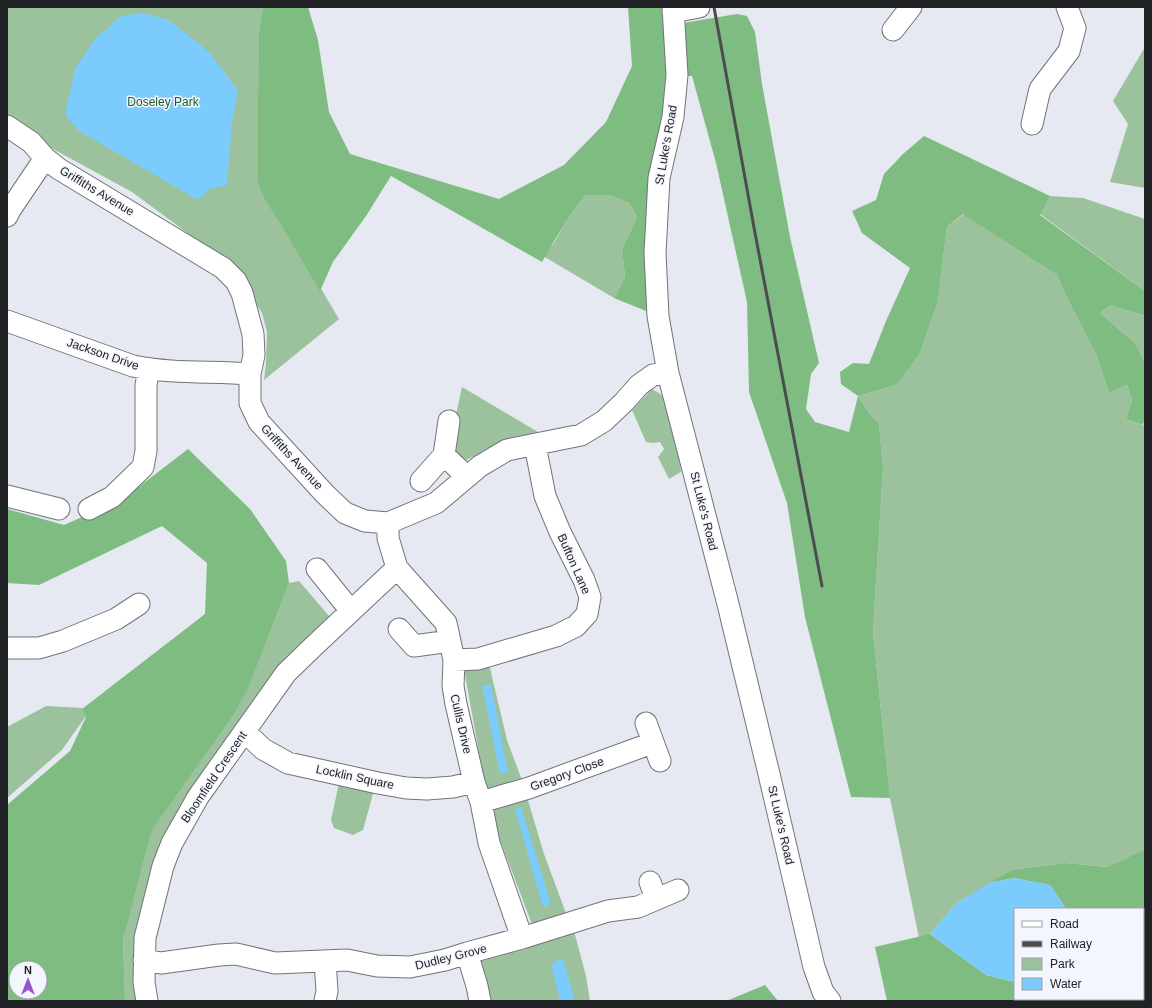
<svg xmlns="http://www.w3.org/2000/svg" width="1152" height="1008" viewBox="0 0 1152 1008" font-family="Arial,sans-serif">
<rect width="100%" height="100%" fill="#e6e9f1"/>
<!-- green -->
<path fill="#9bc29c" d="M 7,7 L 263,7 L 259,31 L 258,183 L 339,319 L 264,380 L 266,363 L 267,332 L 262,313 L 232,266 L 132,192 L 7,124 Z
M 1145,47 L 1145,188 L 1110,182 L 1128,124 L 1113,101 Z
M 585,195 L 610,195 L 629,203 L 637,217 L 622,249 L 625,277 L 614,298 L 543,256 L 554,243 L 563,226 Z
M 1050,196 L 1083,198 L 1145,219 L 1145,291 L 1040,214 Z
M 964,214 L 1057,275 L 1066,296 L 1096,354 L 1109,393 L 1127,385 L 1132,400 L 1126,419 L 1145,426 L 1145,849 L 1107,867 L 1066,863 L 1011,870 L 956,904 L 930,934 L 919,938 L 890,798 L 873,632 L 883,468 L 879,423 L 869,413 L 858,396 L 896,385 L 938,300 L 947,227 Z
M 1110,305 L 1145,316 L 1145,362 L 1135,343 L 1100,313 Z
M 462,387 L 538,432 L 495,444 L 465,461 L 449,447 Z
M 652,389 L 662,395 L 672,425 L 677,443 L 681,472 L 669,479 L 658,457 L 664,449 L 660,442 L 653,443 L 646,442 L 632,410 Z
M 299,581 L 330,617 L 172,831 L 143,1001 L 125,1001 L 123,940 L 148,831 L 255,669 L 289,583 Z
M 489,664 L 507,740 L 523,783 L 492,795 L 485,786 L 464,669 Z
M 46,706 L 82,708 L 86,716 L 62,750 L 7,798 L 7,727 Z
M 339,783 L 374,790 L 363,830 L 353,835 L 334,828 L 331,820 Z
M 527,797 L 544,854 L 567,916 L 533,927 L 494,824 L 493,810 Z
M 574,931 L 586,976 L 590,1001 L 489,1001 L 480,960 Z"/>
<!-- forest -->
<path fill="#7ebc81" fill-rule="evenodd" d="M 263,7 L 308,7 L 318,40 L 329,112 L 350,154 L 499,199 L 564,165 L 606,122 L 632,66 L 628,7 L 663,7 L 665,19 L 666,70 L 665,103 L 651,176 L 646,311 L 614,298 L 625,277 L 622,249 L 637,217 L 629,203 L 610,195 L 585,195 L 563,226 L 542,262 L 391,176 L 366,216 L 333,262 L 320,291 L 282,226 L 265,200 L 258,183 L 258,101 L 259,31 Z
M 737,14 L 747,16 L 755,32 L 762,84 L 790,237 L 819,363 L 811,374 L 806,409 L 815,422 L 849,432 L 858,396 L 841,384 L 840,372 L 853,363 L 869,364 L 886,321 L 910,268 L 862,233 L 852,211 L 876,200 L 884,174 L 903,154 L 924,136 L 1050,196 L 1040,215 L 1145,291 L 1145,316 L 1110,305 L 1100,313 L 1135,343 L 1145,362 L 1145,419 L 1143,425 L 1126,419 L 1132,400 L 1127,385 L 1109,393 L 1096,354 L 1066,296 L 1057,275 L 963,214 L 947,227 L 938,300 L 919,354 L 896,385 L 858,396 L 869,413 L 879,423 L 883,468 L 873,632 L 890,798 L 851,797 L 805,617 L 787,503 L 749,392 L 747,302 L 716,163 L 692,76 L 684,76 L 683,23 Z
M 188,449 L 250,509 L 286,561 L 289,583 L 248,688 L 234,714 L 151,831 L 123,940 L 125,1001 L 7,1001 L 7,805 L 70,751 L 86,717 L 82,709 L 205,614 L 207,563 L 162,526 L 39,585 L 7,583 L 7,509 L 64,525 L 123,499 ZM 16,968 L 40,968 L 40,992 L 16,992 Z
M 1145,849 L 1145,1001 L 887,1001 L 875,947 L 930,934 L 986,975 L 1015,982 L 1015,999 L 1143,999 L 1143,909 L 1066,909 L 1050,885 L 1014,878 L 989,883 L 1011,870 L 1066,863 L 1107,867 Z
M 765,985 L 778,1001 L 726,1001 Z"/>
<!-- water -->
<path fill="#7bccfc" d="M 142,13 L 169,20 L 209,52 L 238,90 L 232,122 L 227,185 L 210,189 L 198,200 L 79,131 L 65,115 L 75,69 L 94,40 L 121,16 Z
M 491,685 L 508,772 L 500,774 L 482,686 Z
M 521,807 L 551,904 L 543,907 L 515,809 Z
M 1014,878 L 1050,885 L 1066,909 L 1015,909 L 1015,982 L 986,975 L 930,934 L 956,904 L 989,883 Z
M 563,958 L 575,1001 L 560,1001 L 551,964 Z"/>
<g fill="none" stroke-linecap="round" stroke-linejoin="round">
<!-- minor casing -->
<g stroke="#71737a" stroke-width="23">
<path id="minor" d="M 673,7 L 677,75 L 673,117 L 659,178 L 655,253 L 658,316 L 668,373 L 728,604 L 769,774 L 814,967 L 823,992 L 830,1001
M 673,12 L 699,7
M 893,30 L 911,7
M 1032,124 L 1040,89 L 1069,51 L 1075,28 L 1067,7
M 7,126 L 31,142 L 45,158 L 59,169 L 223,268 L 236,281 L 242,293 L 253,334 L 254,355 L 250,374 L 250,403 L 259,422 L 325,494 L 345,513 L 365,521 L 388,523 L 436,503 L 480,466 L 507,450 L 581,435 L 604,421 L 624,402 L 639,385 L 653,375 L 668,373
M 7,216 L 10,210 L 45,158
M 7,321 L 133,366 C 172,374 211,371 250,374
M 449,421 L 444,455 L 467,477
M 421,481 L 444,455
M 7,496 L 59,509
M 89,509 L 112,497 L 143,467 L 146,451 L 146,385 L 149,369
M 388,523 L 388,538 L 397,568 L 446,623 L 454,660 L 453,686 L 456,704 L 474,782 L 481,802 L 489,843 L 522,938
M 317,569 L 351,611
M 399,629 L 414,646 L 450,641
M 7,648 L 39,648 L 63,641 L 116,619 L 139,604
M 454,660 L 478,659 L 556,636 L 576,626 L 587,614 L 590,597 L 584,580 L 560,532 L 545,496 L 535,445
M 646,723 L 660,761
M 245,732 L 263,749 L 288,763 L 378,783 L 406,788 L 427,789 L 453,787 L 474,782
M 481,802 L 529,788 L 652,743
M 650,882 L 656,899
M 467,953 L 477,986 L 480,1001
M 144,960 L 161,963 L 219,955 L 236,954 L 275,963 L 347,960 L 377,966 L 410,967 L 445,960 L 467,953 L 522,938 L 608,911 L 638,907 L 678,890
M 325,961 L 327,991 L 325,1001
M 147,1001 L 144,982 L 145,938 L 163,866 L 172,843 L 198,797 L 286,673 L 315,645 L 397,568"/>
</g>
<!-- minor -->
<use href="#minor" stroke="#fff" stroke-width="21"/>
<!-- rail -->
<path stroke="#4b4c50" stroke-width="3" d="M 714,7 L 755,233 L 822,586"/>
</g>
<g text-anchor="middle" stroke-width="3" stroke-linejoin="round" paint-order="stroke">
<!-- park labels -->
<g font-size="12" fill="#1b5b24" stroke="#f4f6ff">
<text x="163" y="106">Doseley Park</text>
</g>
<!-- street labels -->
<g font-size="12" fill="#212225" stroke="#f4f6ff">
<text transform="translate(666 145) rotate(-80)" y="4">St Luke's Road</text>
<text transform="translate(97 191) rotate(31)" y="4">Griffiths Avenue</text>
<text transform="translate(103 354) rotate(19)" y="4">Jackson Drive</text>
<text transform="translate(292 457) rotate(47)" y="4">Griffiths Avenue</text>
<text transform="translate(704 511) rotate(76)" y="4">St Luke's Road</text>
<text transform="translate(574 564) rotate(66)" y="4">Bufton Lane</text>
<text transform="translate(461 724) rotate(77)" y="4">Cullis Drive</text>
<text transform="translate(567 774) rotate(-20)" y="4">Gregory Close</text>
<text transform="translate(214 777) rotate(-56)" y="4">Bloomfield Crescent</text>
<text transform="translate(355 777) rotate(12)" y="4">Locklin Square</text>
<text transform="translate(781 825) rotate(77)" y="4">St Luke's Road</text>
<text transform="translate(451 957) rotate(-14)" y="4">Dudley Grove</text>
</g>
</g>
<!-- border -->
<rect width="1152" height="1008" fill="none" stroke="#212225" stroke-width="16"/>
<!-- legend -->
<rect x="1014" y="908" width="130" height="92" fill="#f4f6ff" stroke="#a0a1a8"/>
<rect x="1022" y="921" width="20" height="6" fill="#ffffff" stroke="#a0a1a8"/>
<text x="1050" y="928" font-size="12" fill="#212225">Road</text>
<rect x="1022" y="941" width="20" height="6" fill="#4b4c50" stroke="#a0a1a8"/>
<text x="1050" y="948" font-size="12" fill="#212225">Railway</text>
<rect x="1022" y="958" width="20" height="12" fill="#9bc29c" stroke="#a0a1a8"/>
<text x="1050" y="968" font-size="12" fill="#212225">Park</text>
<rect x="1022" y="978" width="20" height="12" fill="#7bccfc" stroke="#a0a1a8"/>
<text x="1050" y="988" font-size="12" fill="#212225">Water</text>
<!-- north arrow -->
<g transform="translate(28 980)"><circle r="19" fill="#f4f6ff" stroke="#a0a1a8"/>
<path d="M0-3L7 15L0 10L-7 15Z" fill="#9954c9"/>
<text y="-6" font-size="11" font-weight="bold" text-anchor="middle" fill="#212225">N</text>
</g>
</svg>
